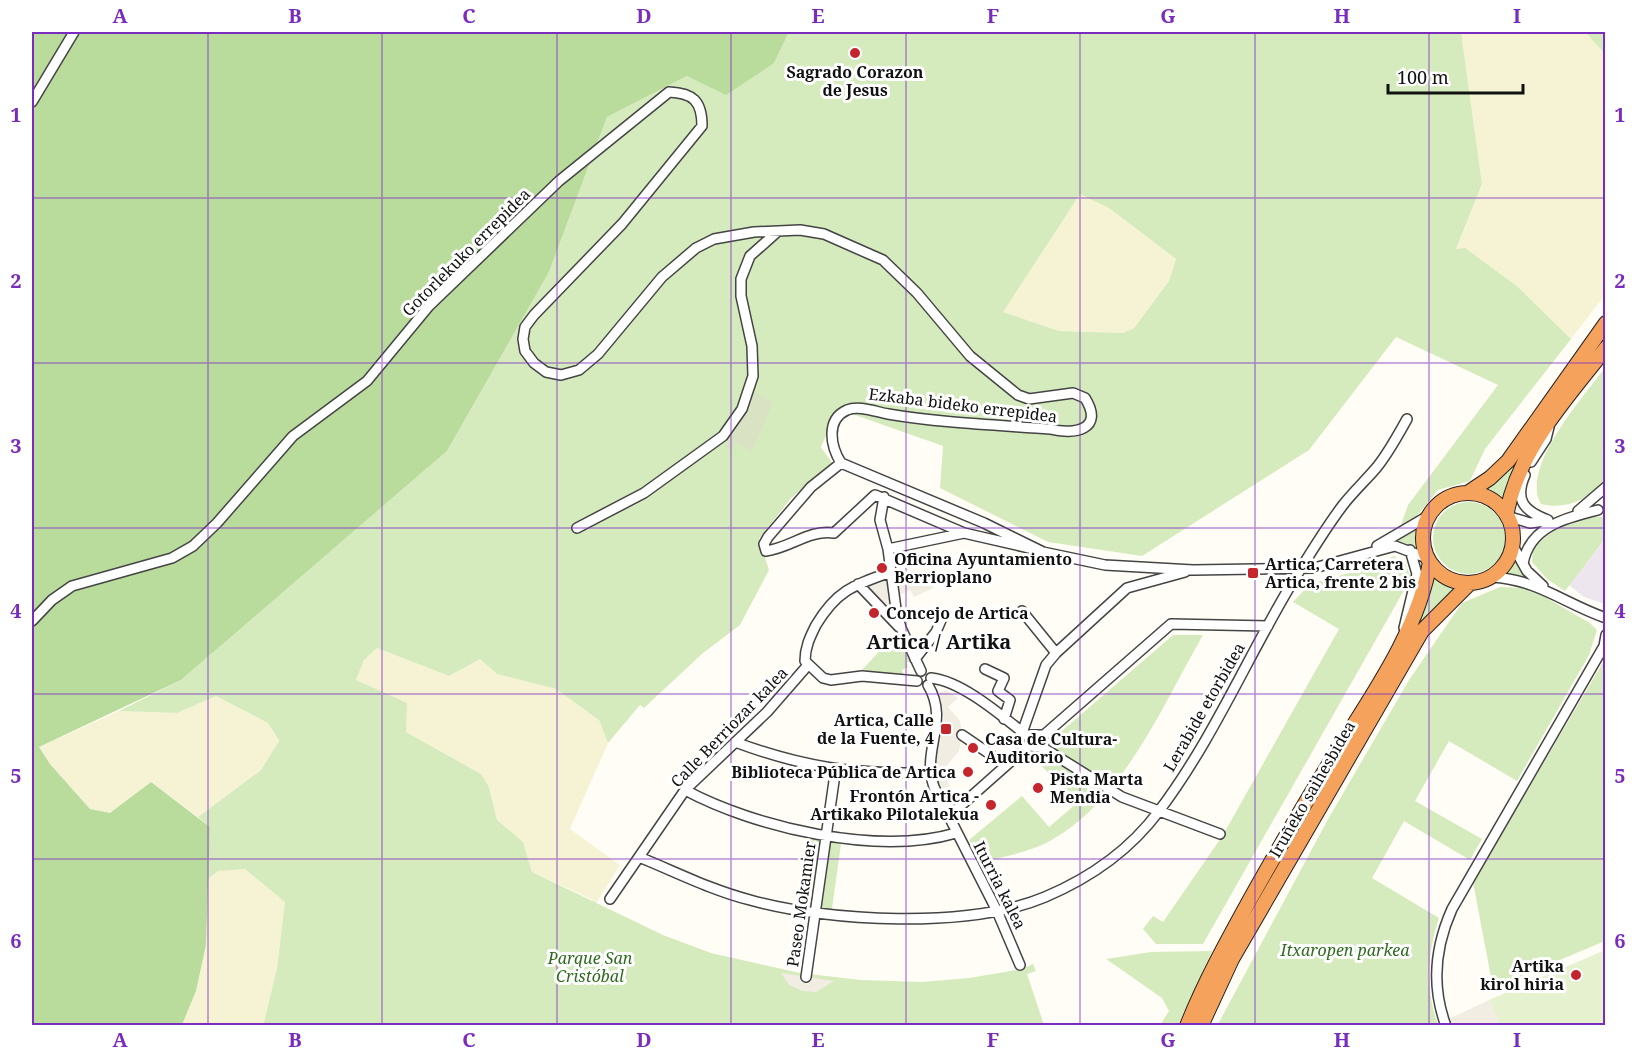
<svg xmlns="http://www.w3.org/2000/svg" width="1637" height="1057" viewBox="0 0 1637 1057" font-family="'Noto Serif',serif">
<rect width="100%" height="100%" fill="#fffdf5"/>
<!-- industrial -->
<path fill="#eee6ef" d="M 1605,540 L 1605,604 L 1584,597 L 1569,585 Z"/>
<!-- farmland -->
<path fill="#f6f3d4" d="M 1461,32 L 1585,32 L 1605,54 L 1605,295 L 1571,339 L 1518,287 L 1456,249 L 1482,184 Z
M 1080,193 L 1109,208 L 1176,259 L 1169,281 L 1134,328 L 1123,333 L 1059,331 L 1002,312 Z
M 377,648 L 449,676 L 480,659 L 497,674 L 556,689 L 599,720 L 608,743 L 570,829 L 620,865 L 595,905 L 591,899 L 532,872 L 523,842 L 497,820 L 489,787 L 481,774 L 406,732 L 356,680 L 364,660 Z
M 216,696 L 268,723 L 279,742 L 261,770 L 198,817 L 151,782 L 110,814 L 90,809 L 50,764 L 39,747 L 119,711 L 177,713 Z
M 245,868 L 285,902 L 277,968 L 264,1022 L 265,1025 L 182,1026 L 196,991 L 206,945 L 208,879 L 218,871 Z"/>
<!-- green -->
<path fill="#d5ebbd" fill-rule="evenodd" d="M 789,32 L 1461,32 L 1482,184 L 1456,249 L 1465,248 L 1518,287 L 1571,339 L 1485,449 L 1470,481 L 1438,490 L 1415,518 L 1400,528 L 1408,505 L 1498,385 L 1396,337 L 1309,450 L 1142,556 L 1048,542 L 940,488 L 943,446 L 838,409 L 821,447 L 832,463 L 791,498 L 759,539 L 769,570 L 740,625 L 703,653 L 644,708 L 640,705 L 608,743 L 599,720 L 556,689 L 497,674 L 480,659 L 449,676 L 377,648 L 364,660 L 356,680 L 407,703 L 406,732 L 481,774 L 489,787 L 497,820 L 523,842 L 532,872 L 663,935 L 711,953 L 800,973 L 861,980 L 922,982 L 969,978 L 1022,969 L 1033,964 L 1036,971 L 1027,974 L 1044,1025 L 265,1025 L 264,1022 L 277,968 L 285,902 L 245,869 L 218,871 L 208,879 L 210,827 L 198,817 L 261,770 L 279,741 L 268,723 L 216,696 L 177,713 L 119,711 L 181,680 L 447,451 L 549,272 L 607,117 L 687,76 L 774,63 ZM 1080,194 L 1109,208 L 1176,259 L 1169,281 L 1134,328 L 1123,333 L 1059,331 L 1003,312 Z
M 1585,32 L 1603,32 L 1605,54 Z
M 1605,368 L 1605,482 C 1587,500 1566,510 1541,504 C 1520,468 1583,397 1605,368 Z
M 1518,461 L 1507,481 L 1504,498 L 1488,488 Z
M1433 538a36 36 0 1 1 72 0a36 36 0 1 1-72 0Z
M 1588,517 L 1605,517 L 1605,539 L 1565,591 L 1547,579 L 1532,562 L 1533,547 L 1555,530 Z
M 1415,530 L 1416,546 L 1397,541 Z
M 1394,556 L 1405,563 L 1411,578 L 1203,944 L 1156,944 L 1143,929 L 1153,916 L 1163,922 L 1223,835 L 1339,629 L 1293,602 L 1310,584 L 1367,568 Z
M 1516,561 L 1530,579 L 1507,574 Z
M 1434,579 L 1455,589 L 1430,611 L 1418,627 Z
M 1500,587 L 1529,588 L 1590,623 L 1597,630 L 1589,655 L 1517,781 L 1449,741 L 1415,801 L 1482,839 L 1470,860 L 1404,821 L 1372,878 L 1439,918 C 1427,954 1425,989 1438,1025 L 1217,1026 L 1327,821 L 1409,680 L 1462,603 Z
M 898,631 L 912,661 L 907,662 L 908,667 L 902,670 L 904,676 L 862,670 Z
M 1173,635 L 1203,635 C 1162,706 1122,804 1046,843 C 1027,852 1005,857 984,861 L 969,840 L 1022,796 L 1049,827 L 1076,804 L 1033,756 Z
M 1605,659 L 1605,941 L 1493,988 L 1473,882 Z
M 811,831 L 842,837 L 831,916 L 797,911 Z
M 1212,951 L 1178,1025 L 1160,1025 L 1169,1011 L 1162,998 L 1106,959 L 1151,952 Z"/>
<!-- forest -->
<path fill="#b9dc9c" d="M 32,32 L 789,32 L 774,63 L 726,95 L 687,76 L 607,117 L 549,272 L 447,451 L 181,680 L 39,747 L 50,764 L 90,809 L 110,813 L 151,782 L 210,827 L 206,945 L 196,991 L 182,1025 L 32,1025 Z"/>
<!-- cemetery -->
<path fill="#d9e3c4" d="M 754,392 L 765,397 L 772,405 L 752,451 L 736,443 L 731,451 L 725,446 Z"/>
<!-- pitch -->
<path fill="#e6f2cf" d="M 1605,950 L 1605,1025 L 1500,1025 L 1489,1000 Z"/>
<!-- plaza -->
<path fill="#f1ede2" d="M 897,570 L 900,578 L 926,573 L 933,588 L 914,597 L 910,590 L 896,597 L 901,628 L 858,584 Z
M 947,691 L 958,698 L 948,707 L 960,721 L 962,735 L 959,751 L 944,769 L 955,805 L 950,808 L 935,774 L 934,764 L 944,718 L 939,692 Z
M 781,973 L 834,981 L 816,992 L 802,991 L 789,985 Z
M 1489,1000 L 1500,1025 L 1453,1025 L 1449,1019 Z"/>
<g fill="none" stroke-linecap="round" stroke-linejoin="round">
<!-- minor casing -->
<g stroke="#444" stroke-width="12">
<path id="minor" d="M 32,102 L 74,32
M 1531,462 L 1546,439 L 1549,427
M 841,463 L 811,487 L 768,537 L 764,544 L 766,551 C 790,548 810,529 834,533 L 875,495 L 964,533 L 1029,548
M 1525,475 C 1514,500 1524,511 1548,520
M 884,497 L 880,520 L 888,549 L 896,609 L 901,628 L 921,671
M 1578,511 L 1606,487
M 1510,517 L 1530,523 L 1545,521
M 577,528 L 644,493 L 723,436 L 742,409 L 753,376 L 752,346 L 741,296 L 741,279 L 750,256 L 776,233
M 1377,546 L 1430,515
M 1513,546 L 1527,571 L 1543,586
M 888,549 L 964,533
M 1523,564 C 1529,527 1565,518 1598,510
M 891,572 C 854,585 837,590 816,625 C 810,637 805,647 805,661 L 823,678 L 831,680 L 862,676 L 917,681
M 1492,577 C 1539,580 1563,603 1606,618
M 858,584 L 899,627
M 1022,611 L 1056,653
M 32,621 L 52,600 L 72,586 L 172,558 L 193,546 L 217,523 L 293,436 L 367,381 L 429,306 L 559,181 L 669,92 C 693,93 702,101 702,126 L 622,224 L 534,315 L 525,327 L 523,339 L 525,351 L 534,363 L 546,372 L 561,375 L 579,370 L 598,354 L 662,277 L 696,248 L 714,239 L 754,232 L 800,230 L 824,234 L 883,260 L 917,293 L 970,356 L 1018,395 L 1029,399 L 1073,393 L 1085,398 C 1105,430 1074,435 1050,429 C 996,425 941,423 888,414 C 876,412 859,405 847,410 C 825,420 831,447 841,463 L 984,523 L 1043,552 L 1105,565 L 1193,570 L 1314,568 L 1395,546 L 1427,558
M 1404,628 L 1417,574 L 1410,550
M 915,659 L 936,632 L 942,618
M 985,669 L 1004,678 L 998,691 L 1010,700 L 1004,719
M 931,678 C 962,681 1002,716 1026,735 L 1044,735 L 1171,624 L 1268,626
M 928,685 C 950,722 921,749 934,787 L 997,911 L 1020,965
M 1022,733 L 1046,665 L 1056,653 L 1127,588 L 1185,572
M 962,735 L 1006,765
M 735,742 C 805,768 854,774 929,773
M 685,790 C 756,828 878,856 956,833
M 948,817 L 1028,746 L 1042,747 L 1122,797 L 1220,834
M 639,857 C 676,872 711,890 750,900 C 829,922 969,929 1045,897 C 1090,878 1130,850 1159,811 C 1212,741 1247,658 1292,583 C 1308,557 1324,530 1343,505 C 1353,492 1366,480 1377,467 C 1389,452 1398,435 1407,419
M 610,899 L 685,790 L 767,712 L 808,665
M 806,977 L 835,774 L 831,773 L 831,769
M 1446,1026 C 1431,986 1435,947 1452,909 L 1604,646 L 1606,635"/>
</g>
<!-- highway casing -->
<g stroke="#222" stroke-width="16">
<path id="highway" d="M 1469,492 L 1490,478 L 1508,461 L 1606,323
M1423 538a45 45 0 1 1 90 0a45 45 0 1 1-90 0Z
M 1507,512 C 1519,449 1567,398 1606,348
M 1187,1026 C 1204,983 1226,943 1248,903 C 1275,855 1302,807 1331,761 C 1369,699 1417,635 1430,562
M 1201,1026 L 1232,959 L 1422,631 L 1470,583"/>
</g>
<!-- minor -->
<use href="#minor" stroke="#fff" stroke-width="9"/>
<!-- highway -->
<use href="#highway" stroke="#f5a25d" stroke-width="14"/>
</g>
<!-- grid -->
<path fill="none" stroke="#7b2cbf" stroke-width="1.5" stroke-opacity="0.55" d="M 208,32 L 208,1026M 382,32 L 382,1026M 557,32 L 557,1026M 731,32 L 731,1026M 906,32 L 906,1026M 1080,32 L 1080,1026M 1255,32 L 1255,1026M 1429,32 L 1429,1026M 32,198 L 1606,198M 32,363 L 1606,363M 32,528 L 1606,528M 32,694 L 1606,694M 32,859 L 1606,859"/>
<!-- markers -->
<g fill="#c4262e" stroke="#fff" stroke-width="2">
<circle cx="855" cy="53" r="6"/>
<circle cx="882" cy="568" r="6"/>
<rect x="1247" y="567" width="12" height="12" rx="3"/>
<circle cx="874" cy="613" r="6"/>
<rect x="940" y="723" width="12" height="12" rx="3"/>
<circle cx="973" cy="748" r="6"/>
<circle cx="968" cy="772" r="6"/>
<circle cx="1038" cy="788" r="6"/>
<circle cx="991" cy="805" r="6"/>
<circle cx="1576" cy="975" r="6"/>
</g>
<g text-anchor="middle" stroke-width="6" stroke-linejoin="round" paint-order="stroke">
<!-- poi labels -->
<g font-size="16" font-weight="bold" fill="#111" stroke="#fff" text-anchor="start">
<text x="855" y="78" text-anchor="middle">Sagrado Corazon<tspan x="855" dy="18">de Jesus</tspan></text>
<text x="894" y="565">Oficina Ayuntamiento<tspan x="894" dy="18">Berrioplano</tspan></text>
<text x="1265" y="570">Artica, Carretera<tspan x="1265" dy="18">Artica, frente 2 bis</tspan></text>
<text x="886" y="619">Concejo de Artica</text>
<text x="934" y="726" text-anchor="end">Artica, Calle<tspan x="934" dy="18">de la Fuente, 4</tspan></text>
<text x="985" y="745">Casa de Cultura-<tspan x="985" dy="18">Auditorio</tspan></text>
<text x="956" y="778" text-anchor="end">Biblioteca Pública de Artica</text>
<text x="1050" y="785">Pista Marta<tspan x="1050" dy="18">Mendia</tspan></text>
<text x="979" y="802" text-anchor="end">Frontón Artica -<tspan x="979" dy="18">Artikako Pilotalekua</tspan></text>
<text x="1564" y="972" text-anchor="end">Artika<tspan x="1564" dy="18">kirol hiria</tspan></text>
</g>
<!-- street labels -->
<g font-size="16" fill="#111" stroke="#fff">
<text transform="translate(466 252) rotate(-45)" y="6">Gotorlekuko errepidea</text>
<text transform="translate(963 405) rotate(7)" y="6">Ezkaba bideko errepidea</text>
<text transform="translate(1204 707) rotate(-60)" y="6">Lerabide etorbidea</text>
<text transform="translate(729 727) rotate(-46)" y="6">Calle Berriozar kalea</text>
<text transform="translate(1312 789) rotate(-60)" y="6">Iruñeko saihesbidea</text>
<text transform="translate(1000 885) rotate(63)" y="6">Iturria kalea</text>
<text transform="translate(801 904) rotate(-82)" y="6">Paseo Mokamier</text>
</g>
<!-- park labels -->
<g font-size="16" font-style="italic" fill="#2f6b1f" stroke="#fff">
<text x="1345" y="956">Itxaropen parkea</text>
<text x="590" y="964">Parque San<tspan x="590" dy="18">Cristóbal</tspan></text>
</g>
<!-- quarter labels -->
<g font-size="20" font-weight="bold" fill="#111" stroke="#fff">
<text x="939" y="649">Artica / Artika</text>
</g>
</g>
<!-- border -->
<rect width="1637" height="1057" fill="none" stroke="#ffffff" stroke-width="66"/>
<!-- scale -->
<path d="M1388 84v9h135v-9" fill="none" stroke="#111111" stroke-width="3"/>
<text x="1397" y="84" font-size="18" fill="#111111" stroke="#ffffff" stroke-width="4.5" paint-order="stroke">100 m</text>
<rect x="33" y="33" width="1571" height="991" fill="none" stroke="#7b2cbf" stroke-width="2"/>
<g font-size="20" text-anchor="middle" font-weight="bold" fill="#7b2cbf">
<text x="120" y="23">A</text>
<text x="295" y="23">B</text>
<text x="469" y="23">C</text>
<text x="644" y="23">D</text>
<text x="818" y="23">E</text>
<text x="993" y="23">F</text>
<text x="1168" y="23">G</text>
<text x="1342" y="23">H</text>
<text x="1517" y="23">I</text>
<text x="16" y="122">1</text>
<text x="1620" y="122">1</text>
<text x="16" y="288">2</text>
<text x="1620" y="288">2</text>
<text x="16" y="453">3</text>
<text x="1620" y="453">3</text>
<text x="16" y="618">4</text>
<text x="1620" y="618">4</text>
<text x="16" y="783">5</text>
<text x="1620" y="783">5</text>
<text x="16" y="948">6</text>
<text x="1620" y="948">6</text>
<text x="120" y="1047">A</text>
<text x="295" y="1047">B</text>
<text x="469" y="1047">C</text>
<text x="644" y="1047">D</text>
<text x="818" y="1047">E</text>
<text x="993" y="1047">F</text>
<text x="1168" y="1047">G</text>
<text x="1342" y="1047">H</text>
<text x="1517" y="1047">I</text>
</g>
</svg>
